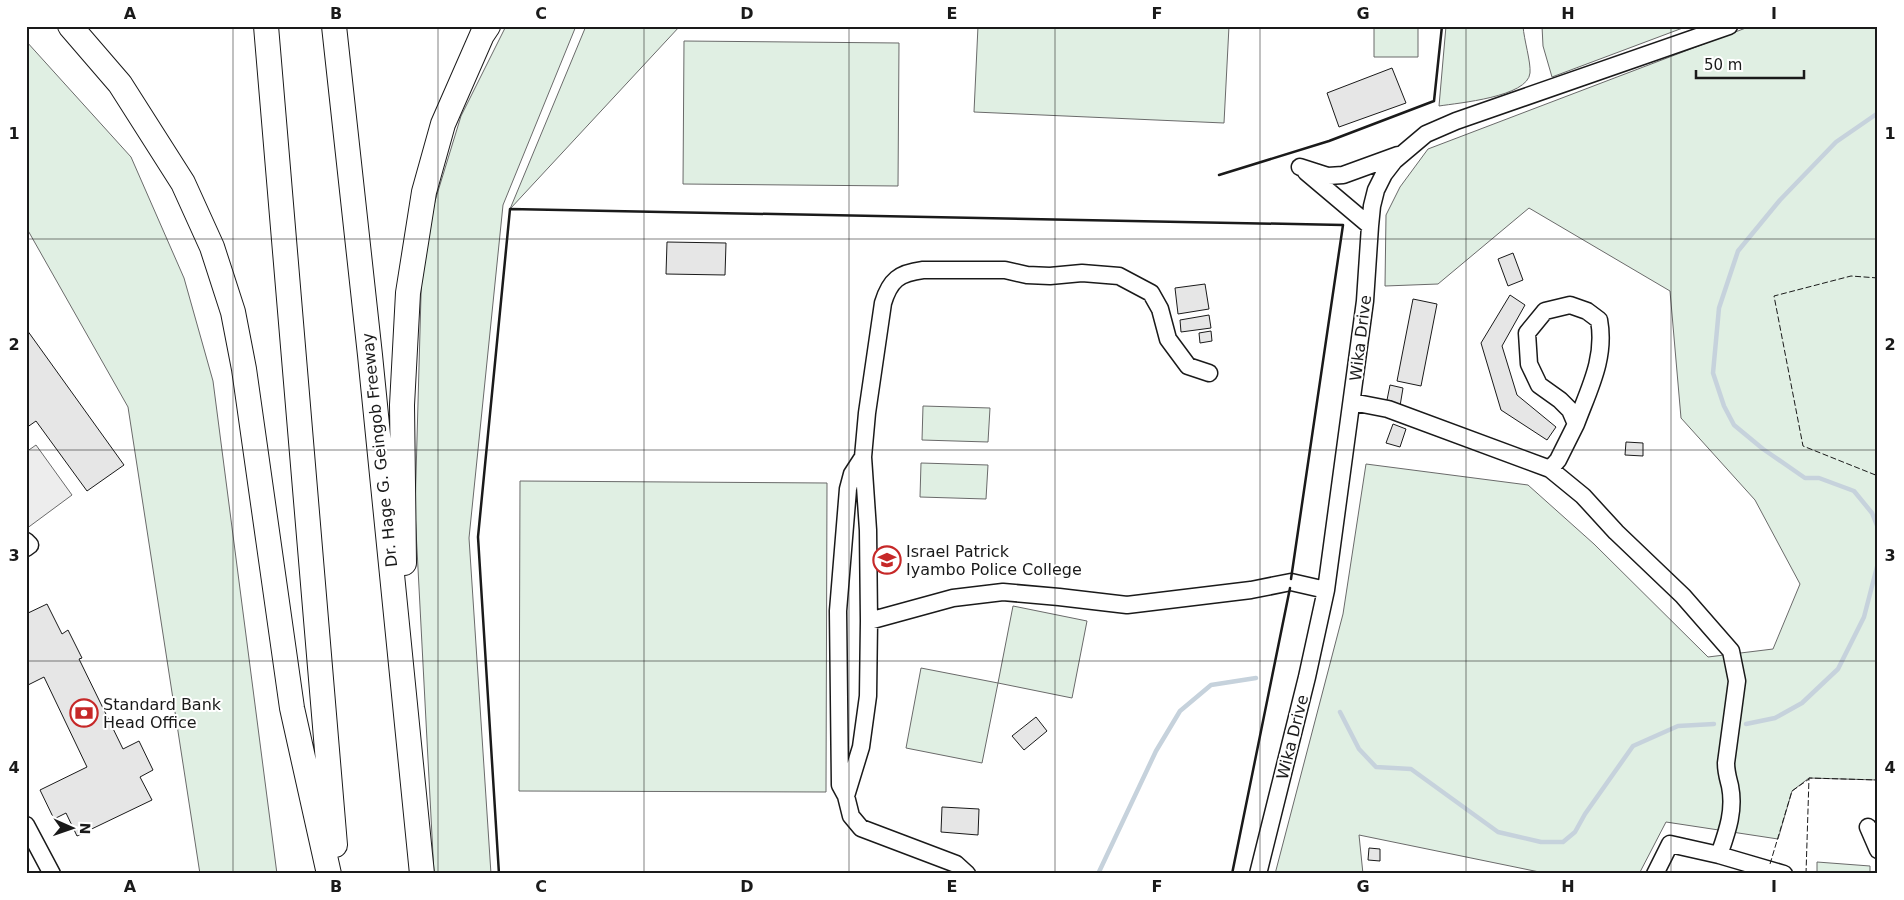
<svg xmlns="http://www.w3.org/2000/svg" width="1904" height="900" viewBox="0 0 1904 900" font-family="'DejaVu Sans',sans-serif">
<rect width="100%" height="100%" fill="#fff"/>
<!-- green -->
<path fill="#e0efe3" stroke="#6a6a6a" d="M 506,26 L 576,26 L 503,205 L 469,538 L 491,874 L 434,874 L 415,511 L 422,259 L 435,201 L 461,116 Z
M 586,26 L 680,26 L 510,209 Z
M 978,26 L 1229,26 L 1224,123 L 974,112 Z
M 1374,26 L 1418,26 L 1418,57 L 1374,57 Z
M 1446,26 L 1523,26 C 1524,40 1531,62 1530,73 C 1528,97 1458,103 1439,106 Z
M 1542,26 L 1688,26 L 1552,77 L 1543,46 Z
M 1751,26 L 1878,26 L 1878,780 L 1809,778 L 1792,791 L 1778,839 L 1666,822 L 1639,874 L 1549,874 L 1359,835 L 1363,874 L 1275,874 L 1343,614 L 1366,464 L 1528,485 L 1594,544 L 1708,657 L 1773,649 L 1800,584 L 1755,500 L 1681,418 L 1670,291 L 1529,208 L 1438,284 L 1385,286 L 1386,215 L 1400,187 L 1428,149 Z
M 26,41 L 131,157 L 184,278 L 213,381 L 277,874 L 200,874 L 128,407 L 26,227 Z
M 684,41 L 899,43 L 898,186 L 683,184 Z
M 923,406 L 990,408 L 988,442 L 922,440 Z
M 921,463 L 988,465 L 986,499 L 920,497 Z
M 520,481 L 827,483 L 826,792 L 519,791 Z
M 1013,606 L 1087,621 L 1072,698 L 998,683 L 982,763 L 906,748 L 921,668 L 998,683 Z
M 1817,862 L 1870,866 L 1870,874 L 1817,874 Z"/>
<!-- parking -->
<path fill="#ededed" stroke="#6a6a6a" d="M 36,445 L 72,495 L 26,529 L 26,452 Z"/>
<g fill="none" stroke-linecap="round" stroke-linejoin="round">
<!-- stream -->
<path stroke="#c6d2dc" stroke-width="4.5" d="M 1878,113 L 1836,142 L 1780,200 L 1738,251 L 1719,308 L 1713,373 L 1724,406 L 1734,425 L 1763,449 L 1805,478 L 1819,478 L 1854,491 L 1872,513 L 1878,528
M 1340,712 L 1359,749 L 1376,767 L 1411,769 L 1498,832 L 1541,842 L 1563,842 L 1575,832 L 1585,814 L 1633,746 L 1678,726 L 1714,724
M 1746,724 L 1775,718 L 1802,703 L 1838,669 L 1864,617 L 1878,563
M 1098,874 L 1156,751 L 1180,711 L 1211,685 L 1256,678"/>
</g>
<!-- building -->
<path fill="#e6e6e6" stroke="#1a1a1a" d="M 1392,68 L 1406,103 L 1339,127 L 1327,93 Z
M 667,242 L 726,243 L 725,275 L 666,274 Z
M 1513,253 L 1523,280 L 1508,286 L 1498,259 Z
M 1205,284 L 1209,309 L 1178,314 L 1175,288 Z
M 1510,295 L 1525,305 L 1502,346 L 1517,395 L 1556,427 L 1547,440 L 1501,410 L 1481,343 Z
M 1413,299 L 1437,304 L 1421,386 L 1397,381 Z
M 1209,315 L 1211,328 L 1181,332 L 1180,320 Z
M 27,330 L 124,465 L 87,491 L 36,421 L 26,428 Z
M 1211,331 L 1212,341 L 1200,343 L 1199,333 Z
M 1390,385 L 1403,388 L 1400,406 L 1409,408 L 1407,419 L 1384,415 Z
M 1393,424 L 1406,429 L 1400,447 L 1386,443 Z
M 1626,442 L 1643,443 L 1643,456 L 1625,455 Z
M 47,604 L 62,634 L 68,630 L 82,658 L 79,659 L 123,749 L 139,741 L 153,770 L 140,777 L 152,800 L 77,836 L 66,813 L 54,819 L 40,790 L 87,767 L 44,677 L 26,686 L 26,614 Z
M 1036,717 L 1047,731 L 1024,750 L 1012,736 Z
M 942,807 L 979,809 L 978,835 L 941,832 Z
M 1369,848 L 1380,849 L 1380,861 L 1368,860 Z"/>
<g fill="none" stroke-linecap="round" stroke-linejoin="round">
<!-- minor casing -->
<g stroke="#1a1a1a" stroke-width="19">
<path id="minor" d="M 1300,167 L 1328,176 L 1343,175 L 1398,155
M 1306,172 L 1370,226
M 1352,402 L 1388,409 L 1550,469 L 1583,496 L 1616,532 L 1683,596 L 1731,651 L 1737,681 L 1726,763 C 1726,772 1728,778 1730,786 C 1735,811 1727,832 1719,855 L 1670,844 L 1655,874
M 863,457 L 852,474 L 848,489 L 838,611 L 840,785 L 846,796 L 851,816 L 861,828 L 956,864 L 967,874
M 1550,469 L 1558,460 L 1576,424 L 1570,410 L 1560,400 L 1539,385 L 1529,364 L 1527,333 L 1545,311 L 1570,305 L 1587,311 L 1599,320 C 1606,358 1589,389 1576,424
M 26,541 L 30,545 L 26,548
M 869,621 L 953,598 L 1003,592 L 1059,597 L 1127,605 L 1251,590 L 1291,582 L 1326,590
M 846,796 L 861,747 L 868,696 L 869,621 L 868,530 L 863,457 L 867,413 L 883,303 C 890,280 899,273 923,270 L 1005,270 L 1027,275 L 1050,276 L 1082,273 L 1119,276 L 1151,293 L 1160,309 L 1168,339 L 1188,366 L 1209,373
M 26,825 L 52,874
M 1868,827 L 1878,850
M 1719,855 L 1784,874
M 1258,874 L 1307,677 L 1326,590 L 1365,301 L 1370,226 L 1372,206 L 1376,190 L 1384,174 L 1394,161 L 1426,134 L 1456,121 L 1729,26"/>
</g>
<!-- highway casing -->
<g stroke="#1a1a1a" stroke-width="26">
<path id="highway" d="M 70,26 L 120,84 L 183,183 L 212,247 L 233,312 L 244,369 L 292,708 L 329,874
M 266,26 L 335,845
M 334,26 L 370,355 L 422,874
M 404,563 L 402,405 L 408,293 L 424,192 L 443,124 L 482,35 L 488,26"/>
</g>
<!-- minor -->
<use href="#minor" stroke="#fff" stroke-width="16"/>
<!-- highway -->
<use href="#highway" stroke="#fff" stroke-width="24"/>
<!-- fence -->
<path stroke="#1a1a1a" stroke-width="1" stroke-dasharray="6 2.5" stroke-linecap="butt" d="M 1878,278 L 1851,276 L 1774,296 L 1803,446 L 1878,476
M 1770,864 L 1792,791 L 1809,779
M 1806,874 L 1809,778 L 1878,780"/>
<!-- wall -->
<path stroke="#1a1a1a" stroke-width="2.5" d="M 1219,175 L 1329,141 L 1434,101 L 1442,26
M 499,874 L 478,537 L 510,209 L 1343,225 L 1291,579
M 1232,874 L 1290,588"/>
</g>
<!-- grid -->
<path fill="none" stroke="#1a1a1a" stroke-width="1" stroke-opacity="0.55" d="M 233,26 L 233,874M 438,26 L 438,874M 644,26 L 644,874M 849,26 L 849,874M 1055,26 L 1055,874M 1260,26 L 1260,874M 1466,26 L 1466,874M 1671,26 L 1671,874M 26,239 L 1878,239M 26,450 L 1878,450M 26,661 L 1878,661"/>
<!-- icons -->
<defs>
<g id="university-ring" transform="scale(1.4375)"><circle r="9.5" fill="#fff" stroke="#c62828" stroke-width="1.5"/><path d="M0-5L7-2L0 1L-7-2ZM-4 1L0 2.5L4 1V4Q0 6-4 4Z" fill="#c62828"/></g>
<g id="bank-ring" transform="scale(1.4375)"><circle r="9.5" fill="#fff" stroke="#c62828" stroke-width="1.5"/><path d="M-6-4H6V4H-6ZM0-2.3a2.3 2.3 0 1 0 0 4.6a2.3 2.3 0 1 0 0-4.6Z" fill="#c62828"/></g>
</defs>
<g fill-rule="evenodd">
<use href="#university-ring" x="887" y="560"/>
<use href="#bank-ring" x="84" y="713"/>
</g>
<g text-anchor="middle" stroke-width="4" stroke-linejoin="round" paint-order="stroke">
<!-- street labels -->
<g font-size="16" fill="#1a1a1a" stroke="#fff">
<text transform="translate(1360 338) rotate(-83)" y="6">Wika Drive</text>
<text transform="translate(379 450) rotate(-96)" y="6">Dr. Hage G. Geingob Freeway</text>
<text transform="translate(1292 737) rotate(-76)" y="6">Wika Drive</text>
</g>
<!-- poi labels -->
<g font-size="16" fill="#1a1a1a" stroke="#fff" text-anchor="start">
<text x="906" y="557">Israel Patrick<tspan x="906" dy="18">Iyambo Police College</tspan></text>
<text x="103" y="710">Standard Bank<tspan x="103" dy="18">Head Office</tspan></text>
</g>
</g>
<!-- border -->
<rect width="1904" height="900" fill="none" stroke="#ffffff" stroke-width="55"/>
<!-- north arrow -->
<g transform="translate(72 828) rotate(92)" stroke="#ffffff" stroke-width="4" paint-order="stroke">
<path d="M0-4L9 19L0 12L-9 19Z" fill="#1a1a1a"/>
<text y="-8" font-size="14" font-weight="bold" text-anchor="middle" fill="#1a1a1a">N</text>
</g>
<!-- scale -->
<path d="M1696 70v8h108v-8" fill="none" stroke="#1a1a1a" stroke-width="2.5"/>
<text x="1704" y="70" font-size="15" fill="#1a1a1a" stroke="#ffffff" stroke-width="4" paint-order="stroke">50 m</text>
<rect x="28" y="28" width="1848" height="844" fill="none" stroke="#1a1a1a" stroke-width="2"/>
<g font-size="16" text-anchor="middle" font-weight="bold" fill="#1a1a1a">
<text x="130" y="19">A</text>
<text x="336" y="19">B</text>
<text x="541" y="19">C</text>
<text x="747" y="19">D</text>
<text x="952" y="19">E</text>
<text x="1157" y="19">F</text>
<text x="1363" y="19">G</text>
<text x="1568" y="19">H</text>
<text x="1774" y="19">I</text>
<text x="14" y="139">1</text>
<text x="1890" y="139">1</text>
<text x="14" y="350">2</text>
<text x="1890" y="350">2</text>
<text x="14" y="561">3</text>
<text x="1890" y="561">3</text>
<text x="14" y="773">4</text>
<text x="1890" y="773">4</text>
<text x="130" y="892">A</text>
<text x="336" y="892">B</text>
<text x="541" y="892">C</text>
<text x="747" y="892">D</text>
<text x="952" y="892">E</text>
<text x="1157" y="892">F</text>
<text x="1363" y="892">G</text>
<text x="1568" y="892">H</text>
<text x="1774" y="892">I</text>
</g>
</svg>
